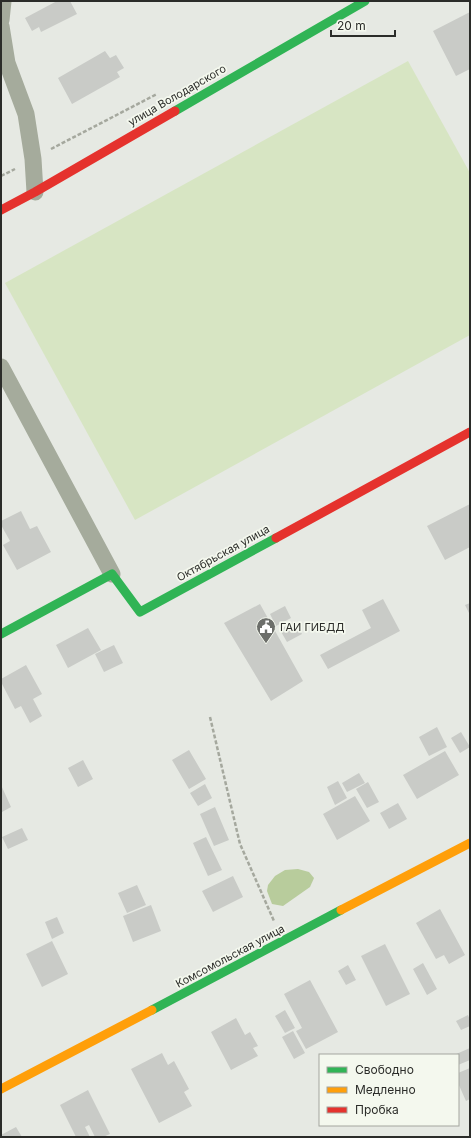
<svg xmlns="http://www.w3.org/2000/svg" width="471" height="1138" viewBox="0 0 471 1138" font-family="Inter,sans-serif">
<rect width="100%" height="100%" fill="#e6e9e3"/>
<!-- green -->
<path fill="#d7e5c3" d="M 408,61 L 470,173 L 470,335 L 135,520 L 5,283 Z"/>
<!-- water -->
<path fill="#b8cc9c" d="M 298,869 L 309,872 L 314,878 L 310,887 L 283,906 L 272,904 L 267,891 L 268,885 L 275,876 L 285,870 Z"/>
<!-- building -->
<path fill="#c9cbc7" d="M 57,1 L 70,1 L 77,14 L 41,32 L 39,27 L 32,31 L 25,18 Z
M 470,12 L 470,69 L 456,76 L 433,31 Z
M 105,51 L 110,58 L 116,55 L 124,68 L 117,72 L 120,77 L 72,104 L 58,78 Z
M 470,504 L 470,547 L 445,560 L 427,526 Z
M 21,511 L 30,529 L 37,526 L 51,552 L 17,570 L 3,545 L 10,541 L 1,525 L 1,521 Z
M 383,599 L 400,631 L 328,669 L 320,655 L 371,628 L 362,610 Z
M 470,603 L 470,615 L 465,605 Z
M 260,604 L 303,681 L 271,701 L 224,623 Z
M 285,606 L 291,618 L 276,626 L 270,614 Z
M 295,621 L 302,634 L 287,642 L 280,630 Z
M 88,628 L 101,650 L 68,668 L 56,645 Z
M 114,645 L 123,663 L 104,672 L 95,654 Z
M 26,665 L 42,694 L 33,699 L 42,716 L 30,723 L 21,706 L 15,709 L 1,682 L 1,679 Z
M 437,727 L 447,747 L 429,756 L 419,737 Z
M 461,732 L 470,747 L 460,753 L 451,738 Z
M 189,750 L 206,779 L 189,789 L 172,760 Z
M 445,751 L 459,775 L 417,799 L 403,775 Z
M 83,760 L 93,779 L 78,787 L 68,768 Z
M 359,773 L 365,783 L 347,792 L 342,783 Z
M 338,781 L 347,798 L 335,805 L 327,787 Z
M 368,782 L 379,802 L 367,808 L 356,789 Z
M 205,784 L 212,798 L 198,806 L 190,793 Z
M 1,785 L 11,807 L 2,812 L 1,810 Z
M 355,796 L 370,821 L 337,840 L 323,814 Z
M 398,803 L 407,819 L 389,829 L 380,813 Z
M 215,807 L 229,840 L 214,846 L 200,814 Z
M 22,828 L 28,840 L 8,849 L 2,837 Z
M 206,837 L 222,870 L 208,876 L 193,843 Z
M 233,876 L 243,897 L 213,912 L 202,891 Z
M 137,885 L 146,905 L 127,913 L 118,893 Z
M 151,905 L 161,931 L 133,942 L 123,916 Z
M 440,909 L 465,955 L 449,964 L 444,955 L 436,959 L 416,923 Z
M 57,917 L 64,933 L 52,939 L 45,922 Z
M 52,941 L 68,974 L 42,987 L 26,954 Z
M 385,944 L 410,994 L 386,1006 L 361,956 Z
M 423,963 L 437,989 L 427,995 L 413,969 Z
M 348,965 L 356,980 L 346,985 L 338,971 Z
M 310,980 L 338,1032 L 306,1049 L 296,1031 L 302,1028 L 284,994 Z
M 285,1010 L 295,1028 L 285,1033 L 275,1016 Z
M 468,1015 L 470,1020 L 470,1026 L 461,1030 L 456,1021 Z
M 236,1018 L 245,1035 L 250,1032 L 258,1046 L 253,1048 L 258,1056 L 231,1070 L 211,1032 Z
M 293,1031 L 305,1053 L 294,1059 L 282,1037 Z
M 470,1048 L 470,1060 L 458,1065 L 458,1055 L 454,1055 Z
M 162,1053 L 168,1065 L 174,1061 L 189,1089 L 184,1092 L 192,1106 L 159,1123 L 131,1069 Z
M 470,1068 L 470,1099 L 466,1101 L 458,1083 L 458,1073 Z
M 88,1090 L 110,1134 L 103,1137 L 95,1137 L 89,1125 L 85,1127 L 90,1137 L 76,1137 L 60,1105 Z
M 16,1127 L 22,1137 L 1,1137 L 1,1135 Z"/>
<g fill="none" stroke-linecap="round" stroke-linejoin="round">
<!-- path -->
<path stroke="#a5a89e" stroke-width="2.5" stroke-dasharray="4 2" stroke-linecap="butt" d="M 51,149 L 157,94
M 1,176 L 15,169
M 210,717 L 240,844 L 274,921"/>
<!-- street -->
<path stroke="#a5ab9c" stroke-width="17" d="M 1,20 L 3,1
M 1,26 L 7,63 L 26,114 L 33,159 L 35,192
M 1,367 L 112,574"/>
<!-- fast -->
<path stroke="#30b455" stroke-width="9" d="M 175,111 L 365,1
M 1,634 L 112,574 L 140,612 L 276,538
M 152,1010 L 341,910"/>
<!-- slow -->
<path stroke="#ff9f0a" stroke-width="9" d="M 341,910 L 470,843
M 1,1089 L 152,1010"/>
<!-- jam -->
<path stroke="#e5322d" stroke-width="9" d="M 1,210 L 35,192 L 175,111
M 276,538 L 470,432"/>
</g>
<!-- icons -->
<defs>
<g id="civic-pin" transform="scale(1)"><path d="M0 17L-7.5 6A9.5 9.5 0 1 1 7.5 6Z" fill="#6c6e6a" stroke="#f4f8ee"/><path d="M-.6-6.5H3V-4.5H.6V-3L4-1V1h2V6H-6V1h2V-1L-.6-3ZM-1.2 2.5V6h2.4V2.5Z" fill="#fff"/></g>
</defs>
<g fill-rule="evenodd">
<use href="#civic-pin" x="266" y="627"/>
</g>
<g text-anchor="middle" stroke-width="3.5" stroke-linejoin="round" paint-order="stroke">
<!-- street labels -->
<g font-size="11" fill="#2b2c29" stroke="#f4f8ee">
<text transform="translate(177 95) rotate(-30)" y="4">улица Володарского</text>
<text transform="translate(223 553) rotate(-29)" y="4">Октябрьская улица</text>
<text transform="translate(230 956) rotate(-28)" y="4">Комсомольская улица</text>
</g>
<!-- poi labels -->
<g font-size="11" fill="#2b2c29" stroke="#f4f8ee" text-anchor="start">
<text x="280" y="631">ГАИ ГИБДД</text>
</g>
</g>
<!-- border -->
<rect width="471" height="1138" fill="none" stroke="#2b2c29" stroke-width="4"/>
<!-- legend -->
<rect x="319" y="1054" width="140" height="72" fill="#f4f8ee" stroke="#a4a69f"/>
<rect x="327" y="1067" width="20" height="6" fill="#30b455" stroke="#a4a69f"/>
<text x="355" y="1074" font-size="12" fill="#2b2c29">Свободно</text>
<rect x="327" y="1087" width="20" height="6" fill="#ff9f0a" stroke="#a4a69f"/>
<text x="355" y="1094" font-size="12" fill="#2b2c29">Медленно</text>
<rect x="327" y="1107" width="20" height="6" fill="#e5322d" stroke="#a4a69f"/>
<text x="355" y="1114" font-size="12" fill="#2b2c29">Пробка</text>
<!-- scale -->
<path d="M331 30v6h64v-6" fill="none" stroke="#2b2c29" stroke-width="2"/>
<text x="337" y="30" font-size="12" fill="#2b2c29" stroke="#f4f8ee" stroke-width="3" paint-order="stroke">20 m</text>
</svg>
